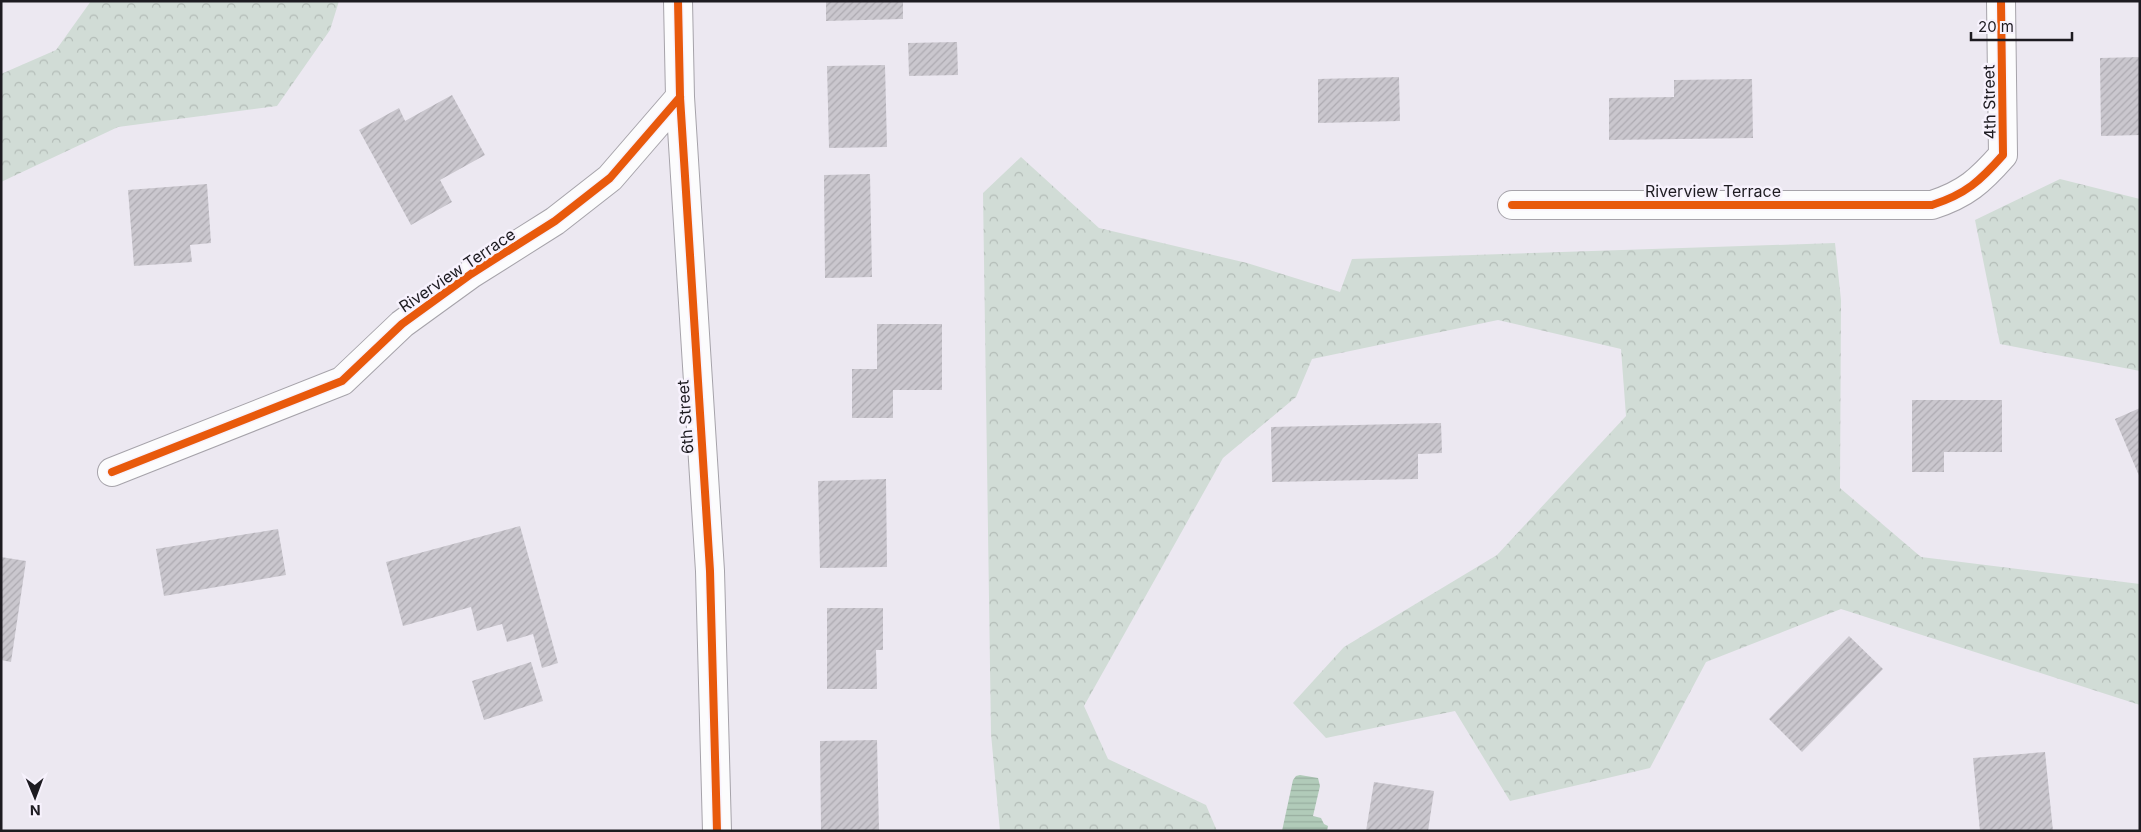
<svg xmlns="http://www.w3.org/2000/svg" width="2141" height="832" viewBox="0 0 2141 832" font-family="Inter,sans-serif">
<defs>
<pattern id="forest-crowns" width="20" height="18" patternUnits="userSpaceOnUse" patternTransform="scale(1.25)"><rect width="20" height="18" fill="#d1dcd6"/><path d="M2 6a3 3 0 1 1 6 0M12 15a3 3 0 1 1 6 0" fill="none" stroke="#b3bcb7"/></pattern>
<pattern id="water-rules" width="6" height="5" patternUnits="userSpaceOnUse" patternTransform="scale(1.25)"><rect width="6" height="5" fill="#b1cbb9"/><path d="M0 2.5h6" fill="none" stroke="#98ae9f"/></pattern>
<pattern id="building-hatch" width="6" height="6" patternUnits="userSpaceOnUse" patternTransform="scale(1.25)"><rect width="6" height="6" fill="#cac7ce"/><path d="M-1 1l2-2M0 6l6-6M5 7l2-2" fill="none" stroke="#adaab1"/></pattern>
</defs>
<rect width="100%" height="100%" fill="#ece8f1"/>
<!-- forest -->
<path fill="url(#forest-crowns)" d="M 91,1 L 339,1 L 330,30 L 277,106 L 118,127 L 1,182 L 1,74 L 56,50 Z
M 1021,157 L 1099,228 L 1247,263 L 1340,292 L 1352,259 L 1835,243 L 1841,300 L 1840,488 L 1921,557 L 2140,584 L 2140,705 L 1841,609 L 1706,662 L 1650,768 L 1510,801 L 1455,711 L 1326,738 L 1293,703 L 1344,647 L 1497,555 L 1626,416 L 1621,349 L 1498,320 L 1312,359 L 1296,397 L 1223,458 L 1084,706 L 1108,759 L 1206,805 L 1217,831 L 1000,831 L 991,734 L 983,193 Z
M 2060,179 L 2140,199 L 2140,371 L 2000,344 L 1975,220 Z"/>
<!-- water -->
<path fill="url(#water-rules)" d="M 1300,775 L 1318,778 L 1320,786 L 1313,816 L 1321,818 L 1324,824 L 1328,826 L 1327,831 L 1282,831 L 1293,780 L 1296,776 Z"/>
<!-- building -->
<path fill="url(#building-hatch)" d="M 826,1 L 903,1 L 903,19 L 826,21 Z
M 957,42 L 958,75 L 909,76 L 908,43 Z
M 2140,57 L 2140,135 L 2101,136 L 2100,58 Z
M 885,65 L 887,147 L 829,148 L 827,66 Z
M 1399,77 L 1400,121 L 1318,123 L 1318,79 Z
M 1752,79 L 1753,138 L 1609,140 L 1609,98 L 1674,97 L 1674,80 Z
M 452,95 L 485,155 L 440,180 L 452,202 L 411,225 L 359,130 L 399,108 L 405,121 Z
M 870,174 L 872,277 L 825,278 L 824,175 Z
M 207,184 L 211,243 L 190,245 L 192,262 L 134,266 L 128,190 Z
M 877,324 L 942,324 L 942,390 L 893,390 L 893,418 L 852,418 L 852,369 L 877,369 Z
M 1912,400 L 2002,400 L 2002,452 L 1944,452 L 1944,472 L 1912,472 Z
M 2140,408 L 2140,478 L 2115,419 Z
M 1441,423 L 1442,453 L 1418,454 L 1418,479 L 1272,482 L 1271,427 Z
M 886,479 L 887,567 L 820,568 L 818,481 Z
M 520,526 L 558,663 L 542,668 L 533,634 L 507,642 L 502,624 L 477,631 L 471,607 L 403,626 L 386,562 Z
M 278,529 L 286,575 L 164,596 L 156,549 Z
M 1,557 L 26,561 L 11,662 L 1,660 Z
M 827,608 L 883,608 L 883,650 L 876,650 L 877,689 L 827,689 Z
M 1849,636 L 1883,669 L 1802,752 L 1769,719 Z
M 531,662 L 543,701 L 484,720 L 472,681 Z
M 877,740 L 879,831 L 821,831 L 820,741 Z
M 2045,752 L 2053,831 L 1980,831 L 1973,758 Z
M 1374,782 L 1434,791 L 1428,831 L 1366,831 Z"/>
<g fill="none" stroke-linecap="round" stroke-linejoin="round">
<!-- minor casing -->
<g stroke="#a6a3aa" stroke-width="30">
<path id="minor" d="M 678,1 L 680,97 L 710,571 L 717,831
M 1512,205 L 1932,205 C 1966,194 1980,181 2003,155 L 2001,1
M 112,472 L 342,381 L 402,324 L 471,274 L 555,221 L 610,178 L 680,97"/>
</g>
<!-- minor -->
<use href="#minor" stroke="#fcfcfd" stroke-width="28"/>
<!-- cycleway casing -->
<g stroke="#f7f2fd" stroke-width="11">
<path id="cycleway" d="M 678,1 L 680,97 L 710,571 L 717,831
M 1512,205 L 1932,205 C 1966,194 1980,181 2003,155 L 2001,1
M 112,472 L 342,381 L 402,324 L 471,274 L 555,221 L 610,178 L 680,97"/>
</g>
<!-- cycleway -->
<use href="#cycleway" stroke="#e8590c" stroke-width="8"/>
</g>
<g text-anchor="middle" stroke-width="5" stroke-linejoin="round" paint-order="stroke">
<!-- street labels -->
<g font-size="16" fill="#1d1b21" stroke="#f7f2fd">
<text transform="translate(1989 102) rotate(-91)" y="6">4th Street</text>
<text x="1713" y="197">Riverview Terrace</text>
<text transform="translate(457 270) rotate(-34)" y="6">Riverview Terrace</text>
<text transform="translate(685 417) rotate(-94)" y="6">6th Street</text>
</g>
</g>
<!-- border -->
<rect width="2141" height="832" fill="none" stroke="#1d1b21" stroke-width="5"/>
<!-- north arrow -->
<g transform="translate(35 797) rotate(179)" stroke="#f7f2fd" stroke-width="4" paint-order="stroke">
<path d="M0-4L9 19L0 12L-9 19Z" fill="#1d1b21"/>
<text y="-8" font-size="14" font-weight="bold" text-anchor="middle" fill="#1d1b21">N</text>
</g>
<!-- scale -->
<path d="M1971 32v8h101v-8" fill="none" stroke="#1d1b21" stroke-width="2.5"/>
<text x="1978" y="32" font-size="15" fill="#1d1b21" stroke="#f7f2fd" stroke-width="4" paint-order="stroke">20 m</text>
</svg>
